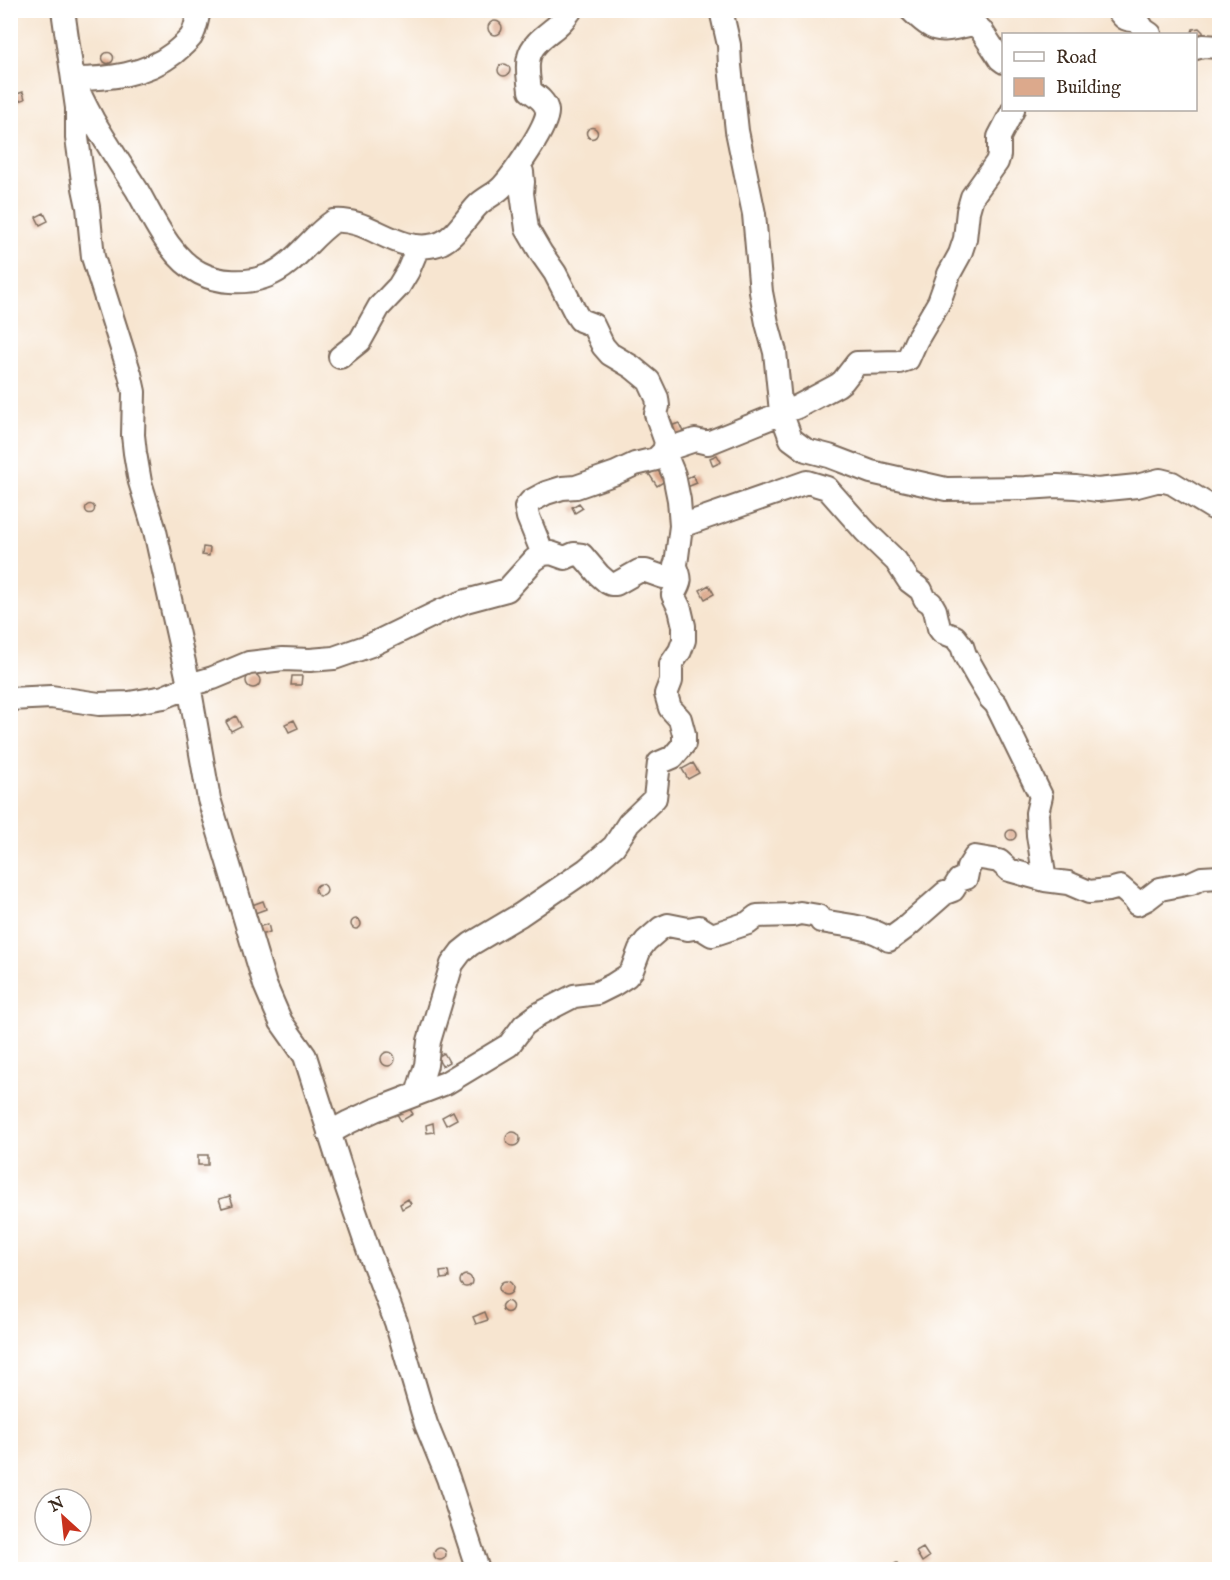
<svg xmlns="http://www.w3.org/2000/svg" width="1230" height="1580" viewBox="0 0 1230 1580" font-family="'IM FELL English',serif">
<rect width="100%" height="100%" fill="#fff"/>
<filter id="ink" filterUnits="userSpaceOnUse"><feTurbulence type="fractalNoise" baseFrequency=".0167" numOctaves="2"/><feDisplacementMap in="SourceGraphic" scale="12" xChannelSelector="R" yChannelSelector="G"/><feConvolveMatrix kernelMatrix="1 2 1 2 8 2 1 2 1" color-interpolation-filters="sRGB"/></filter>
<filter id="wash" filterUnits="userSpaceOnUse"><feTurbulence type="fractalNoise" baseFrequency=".008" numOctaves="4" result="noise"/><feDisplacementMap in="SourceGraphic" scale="24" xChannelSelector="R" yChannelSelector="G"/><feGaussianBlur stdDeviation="1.35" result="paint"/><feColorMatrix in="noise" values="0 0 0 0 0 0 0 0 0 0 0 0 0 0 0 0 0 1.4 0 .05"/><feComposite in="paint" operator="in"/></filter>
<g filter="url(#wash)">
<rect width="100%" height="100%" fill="#f7e5d0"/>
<g id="blocks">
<!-- building -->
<path fill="#dca98c" d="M488 28a7 7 0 1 1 14 0a7 7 0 1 1-14 0Z
M 1199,28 L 1203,32 L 1203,36 L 1196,39 L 1196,34 L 1191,34 L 1192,32 L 1193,29 Z
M102.5 58a5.5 5.5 0 1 1 11 0a5.5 5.5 0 1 1-11 0Z
M498 70a6 6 0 1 1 12 0a6 6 0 1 1-12 0Z
M 23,92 L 25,99 L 16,102 L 14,95 Z
M586.5 133a5.5 5.5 0 1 1 11 0a5.5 5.5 0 1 1-11 0Z
M 44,213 L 48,221 L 40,225 L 36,217 Z
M 679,423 L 684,434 L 672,439 L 668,427 Z
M 717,455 L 721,462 L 713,466 L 710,458 Z
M 657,469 L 665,481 L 657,486 L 649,474 Z
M 693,475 L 697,483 L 687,487 L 683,480 Z
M 579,503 L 583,508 L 575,513 L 572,507 Z
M85.5 509a4.5 4.5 0 1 1 9 0a4.5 4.5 0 1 1-9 0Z
M 203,547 L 210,548 L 209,556 L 202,555 Z
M 709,585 L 714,594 L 705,599 L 700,590 Z
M246 681a7 7 0 1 1 14 0a7 7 0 1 1-14 0Z
M 292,676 L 302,676 L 301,685 L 291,685 Z
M 236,716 L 241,726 L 231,731 L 226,722 Z
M 294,720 L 298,728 L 289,732 L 285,724 Z
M 693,763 L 699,773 L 688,779 L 682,769 Z
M1006 835a5 5 0 1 1 10 0a5 5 0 1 1-10 0Z
M315 890a6 6 0 1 1 12 0a6 6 0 1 1-12 0Z
M 263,901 L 266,909 L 255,913 L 252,905 Z
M351 924a5 5 0 1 1 10 0a5 5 0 1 1-10 0Z
M 268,924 L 270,932 L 260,935 L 258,927 Z
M381 1059a7 7 0 1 1 14 0a7 7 0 1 1-14 0Z
M 444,1053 L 449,1062 L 442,1066 L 437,1057 Z
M 407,1105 L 413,1114 L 401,1121 L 396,1112 Z
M 453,1111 L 457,1119 L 446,1125 L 442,1117 Z
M 433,1123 L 434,1132 L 427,1133 L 426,1125 Z
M506 1139a7 7 0 1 1 14 0a7 7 0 1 1-14 0Z
M 198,1155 L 208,1155 L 208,1165 L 198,1165 Z
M 230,1196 L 233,1205 L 222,1208 L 219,1199 Z
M 408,1199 L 411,1204 L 402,1209 L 400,1204 Z
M 448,1271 L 449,1278 L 441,1279 L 440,1272 Z
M460 1281a6 6 0 1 1 12 0a6 6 0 1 1-12 0Z
M499 1288a7 7 0 1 1 14 0a7 7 0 1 1-14 0Z
M501.5 1307a5.5 5.5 0 1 1 11 0a5.5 5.5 0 1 1-11 0Z
M 485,1312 L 488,1320 L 476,1324 L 473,1317 Z
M 923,1548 L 929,1557 L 922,1562 L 916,1552 Z
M434 1554a6 6 0 1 1 12 0a6 6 0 1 1-12 0Z
M 897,1563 L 900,1570 L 881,1570 L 881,1569 Z"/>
</g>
</g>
<g filter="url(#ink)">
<use href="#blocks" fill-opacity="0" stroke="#7d6b5c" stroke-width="1.5"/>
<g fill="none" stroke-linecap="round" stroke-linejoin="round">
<!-- minor casing -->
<g stroke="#7d6b5c" stroke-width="26">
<path id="minor" d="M 63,10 L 77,108 L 77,138 L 84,188 L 88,207 L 93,257 L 130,374 L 134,392 L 133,435 L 135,453 L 140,482 L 155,531 L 189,685 L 209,799 L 265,985 L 281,1022 L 305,1056 L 346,1185 L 369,1252 L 396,1322 L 426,1424 L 448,1478 L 478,1570
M 199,10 C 197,19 196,29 191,37 C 186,43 180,48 174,53 C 146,75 108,79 73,79 C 79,93 86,107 93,120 C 107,144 122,167 137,190 C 153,218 170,258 200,273 C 219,283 247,284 267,276 C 295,265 310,237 334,221 C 368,217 397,254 435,245 C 454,241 465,218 478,205 C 485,198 496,194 503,186 C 513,175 549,125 547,111 C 546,102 537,96 530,91 C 529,80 526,68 529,57 C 532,43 548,34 558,25 C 563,21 567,15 571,10
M 721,10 L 729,45 L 730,66 L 737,131 L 754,214 L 761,292 L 767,323 L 775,352 L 781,412 L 791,439 L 806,450 L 829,456 L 871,472 L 946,489 L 1026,488 L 1057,486 L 1076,487 L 1097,490 L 1137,486 L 1160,480 L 1172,483 L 1213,508 L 1220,508
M 911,10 C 938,37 940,30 974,24 L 981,30 L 1000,59 L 1004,62
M 1118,10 C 1125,21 1127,19 1138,21 L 1144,30 L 1150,34
M 1196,48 L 1203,46 L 1220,47
M 340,357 L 360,341 L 379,307 L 399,286 L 408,271 L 418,247
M 681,526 L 807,482 L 827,488 L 865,531 L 896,561 L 909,581 L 921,590 L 925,599 L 931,603 L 935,610 L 939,628 L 942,632 L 955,637 L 962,646 L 965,655 L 978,678 L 990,698 L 996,704 L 1041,796 L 1037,813 L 1038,835 L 1045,880
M 543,554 L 528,517 L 526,507 L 531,501 L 546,493 L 562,488 L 576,487 L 616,473 L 635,464 L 656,459 L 664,451 L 674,447 L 695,440 L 708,443 L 797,407 L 838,385 L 843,381 L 857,363 L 899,362 L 908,359 L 916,341 L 939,302 L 949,274 L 960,254 L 965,239 L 968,211 L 972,197 L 997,162 L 999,155 L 999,137 L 1013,110
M 10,699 L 51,697 L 99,704 L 129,703 L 164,697 L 181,690 L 189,685 L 213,678 L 249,663 L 283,659 L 310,660 L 334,658 L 371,645 L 443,610 L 466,601 L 507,590 L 534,560 L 543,554 L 551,553 L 565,558 L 574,554 L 582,555 L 599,575 L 607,582 L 611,584 L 616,584 L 639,571 L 646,571 L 663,577 L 670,576 L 675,572 L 681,526 L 679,500 L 674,475 L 664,451 L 666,442 L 656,414 L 658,406 L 657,398 L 649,381 L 632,367 L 610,354 L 603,346 L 593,325 L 580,320 L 576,314 L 555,273 L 541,253 L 527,229 L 522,193 L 523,182 L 522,172 L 519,166
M 417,1094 L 426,1065 L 429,1041 L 452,964 L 461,952 L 471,944 L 520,915 L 586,870 L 614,846 L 629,823 L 655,798 L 659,763 L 673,757 L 684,744 L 684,734 L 680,719 L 670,708 L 666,694 L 671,681 L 671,664 L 680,651 L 684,640 L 684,626 L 680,609 L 673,595 C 681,582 682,579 675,565
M 329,1133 L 349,1122 L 375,1110 L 446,1083 L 509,1045 L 524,1025 L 539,1014 L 574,996 L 597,993 L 613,985 L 627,976 L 632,970 L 640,949 L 646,941 L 661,928 L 668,925 L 688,929 L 699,927 L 712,935 L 748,923 L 757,916 L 793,915 L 800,913 L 818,916 L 821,921 C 842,925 871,926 889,940 L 904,929 L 945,893 L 953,890 L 959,880 L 966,878 L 968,868 L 975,857 L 999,861 L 1009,870 L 1045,880 L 1068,883 L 1089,892 L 1109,890 L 1120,887 L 1134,899 L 1137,904 L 1147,899 L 1160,889 L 1191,883 L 1202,878 L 1220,877"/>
</g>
<!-- minor -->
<use href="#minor" stroke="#fff" stroke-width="22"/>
</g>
</g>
<!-- margin -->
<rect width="1230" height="1580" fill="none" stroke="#fff" stroke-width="36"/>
<!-- legend -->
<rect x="1002" y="33" width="195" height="78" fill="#ffffff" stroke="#b1aaa5" stroke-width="1.5"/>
<rect x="1014" y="52" width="30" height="9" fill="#ffffff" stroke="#b1aaa5" stroke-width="1.5"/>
<text x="1056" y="63" font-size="18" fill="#3b2a1e">Road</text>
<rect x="1014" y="78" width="30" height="18" fill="#dca98c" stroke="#b1aaa5" stroke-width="1.5"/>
<text x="1056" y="93" font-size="18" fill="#3b2a1e">Building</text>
<!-- north arrow -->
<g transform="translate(63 1517) rotate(333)"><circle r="28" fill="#ffffff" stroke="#b1aaa5" stroke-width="1.5"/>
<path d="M0-4.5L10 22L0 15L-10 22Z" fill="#c8321e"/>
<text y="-9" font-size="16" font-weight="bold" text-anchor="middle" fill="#3b2a1e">N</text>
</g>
</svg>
